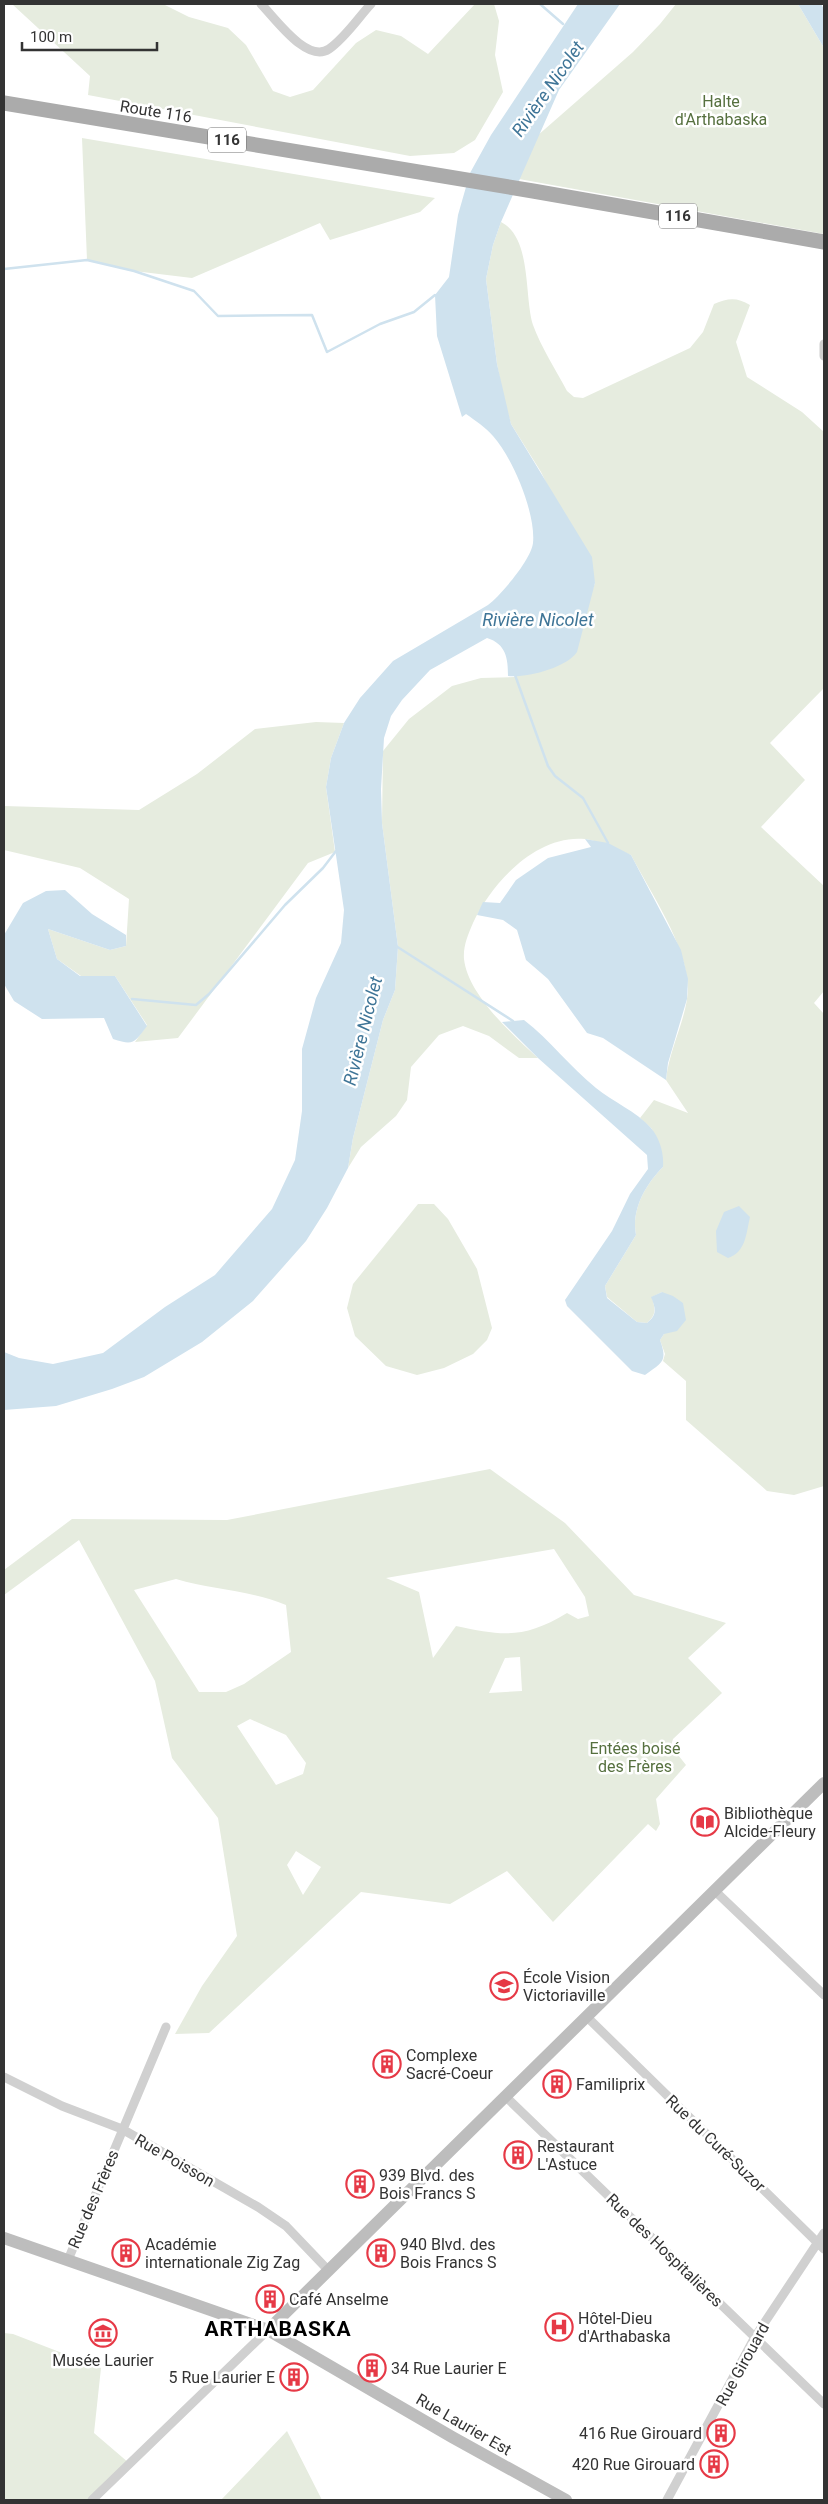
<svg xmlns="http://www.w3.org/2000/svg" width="828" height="2504" viewBox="0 0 828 2504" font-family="Roboto,sans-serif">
<rect width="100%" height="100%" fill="#fff"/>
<!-- green -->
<path fill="#e6ecdf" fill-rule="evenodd" d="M 12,4 L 163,4 L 189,17 L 228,28 L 246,45 L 273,91 L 290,97 L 313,90 L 356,43 L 376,30 L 401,36 L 428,54 L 475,4 L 494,4 L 499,21 L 495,55 L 503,92 L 475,140 L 454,153 L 410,156 L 88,95 L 90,76 Z
M 676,4 L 798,4 L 824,48 L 824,234 L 519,179 L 537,136 L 633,52 L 660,24 Z
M 82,138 L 435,198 L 420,212 L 330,240 L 320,223 L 192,278 L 134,271 L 87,260 Z
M 501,222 C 532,238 524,296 533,325 C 541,347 556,370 567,391 L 574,397 L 583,398 L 690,348 L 703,332 L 714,304 C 728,298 737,297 750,305 L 736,342 L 747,377 L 802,412 L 824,432 L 824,688 L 770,743 L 805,780 L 761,827 L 824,886 L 824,991 L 814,1003 L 824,1014 L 824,1486 L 794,1495 L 767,1491 L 686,1420 L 686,1381 L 663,1361 L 665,1354 L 660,1340 L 664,1334 L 662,1292 L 652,1297 C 655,1309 657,1314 647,1323 L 637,1322 L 607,1297 L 605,1286 L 636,1235 C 631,1209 646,1184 663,1167 L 652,1129 L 640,1118 L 654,1100 L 688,1113 L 666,1080 C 669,1051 683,1026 687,999 C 694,955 651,894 631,855 C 617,850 600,841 585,839 C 536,834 491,884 473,923 C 468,935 463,946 464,959 C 468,995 513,1035 538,1058 L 519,1058 L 489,1036 L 463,1026 L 439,1035 L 411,1067 L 407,1100 L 396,1116 L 361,1147 L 348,1168 L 353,1138 L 383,1020 L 395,990 L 398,947 L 382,823 L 383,751 L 409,719 L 452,686 L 481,678 L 515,677 L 586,609 L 595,583 L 541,472 L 511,424 L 504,400 L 497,364 L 486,279 L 493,245 Z
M 316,722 L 344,723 L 331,758 L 326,787 L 335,852 L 308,863 L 178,1038 L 135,1042 L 147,1025 L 115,976 L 81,976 L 57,959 L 48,929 L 110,950 L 126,946 L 129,899 L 80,868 L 4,850 L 4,806 L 139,810 L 197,774 L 255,729 Z
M 418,1204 L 434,1204 L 448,1219 L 477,1269 L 492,1328 L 487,1340 L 473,1354 L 444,1368 L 417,1375 L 386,1366 L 355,1336 L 347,1308 L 353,1284 Z
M 490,1469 L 565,1523 L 634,1595 L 726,1623 L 688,1658 L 722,1693 L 673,1739 L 671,1746 L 686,1765 L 656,1799 L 660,1824 L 656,1831 L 648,1824 L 553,1922 L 507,1871 L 450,1904 L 361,1892 L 209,2033 L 175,2034 L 202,1986 L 237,1936 L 218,1818 L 172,1758 L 155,1681 L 79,1540 L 4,1595 L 4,1570 L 72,1519 L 227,1520 ZM 554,1549 L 585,1597 L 589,1616 L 578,1619 L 567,1613 C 524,1639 503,1636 456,1626 L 433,1658 L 419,1592 L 386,1578 ZM 176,1579 C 212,1590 251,1590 286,1605 L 291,1652 L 244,1684 L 226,1692 L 199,1692 L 134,1590 ZM 520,1657 L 522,1691 L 489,1693 L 505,1658 ZM 250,1719 L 286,1735 L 306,1763 L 303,1774 L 276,1785 L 237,1726 ZM 296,1851 L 321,1867 L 303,1895 L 287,1865 Z
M 4,2333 L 13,2334 L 101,2368 L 94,2433 L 129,2463 L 92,2500 L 4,2500 Z
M 287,2431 L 322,2500 L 221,2500 Z"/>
<!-- water -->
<path fill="#cfe2ee" d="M 578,4 L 620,4 L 559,90 L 501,222 L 493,245 L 486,279 L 497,364 L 511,424 L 592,557 L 595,583 L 577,652 C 566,668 527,678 508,676 C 508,658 506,644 487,638 L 430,670 L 402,700 L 391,716 L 384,738 L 381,789 L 382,823 L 398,947 L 395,990 L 383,1020 L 353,1138 L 348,1168 L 327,1208 L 306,1241 L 253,1301 L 202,1342 L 144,1377 L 112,1389 L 56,1406 L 4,1410 L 4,1352 L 19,1358 L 53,1364 L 103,1353 L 165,1307 L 215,1275 L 272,1209 L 295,1160 L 302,1111 L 302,1049 L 316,998 L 341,943 L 344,910 L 326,787 L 331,758 L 344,723 L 360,698 L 393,661 L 488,605 C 501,595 531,560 533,543 C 536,514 513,458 493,436 C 485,427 476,421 466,414 L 462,417 L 437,336 L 435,295 L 449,277 L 458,215 L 470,173 L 491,135 Z
M 798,4 L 821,4 L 824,9 L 824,48 Z
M 585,839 L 608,843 L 631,855 L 681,950 L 688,979 L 687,999 L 668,1063 L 666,1080 L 603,1038 L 587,1033 L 548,979 L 526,960 L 517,930 L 503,920 L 477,915 L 483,902 L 500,903 L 516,880 L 548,858 L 591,847 Z
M 65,890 L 92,914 L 126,935 L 126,946 L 110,950 L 48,929 L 57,959 L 80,976 L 115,976 L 147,1026 C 134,1043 134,1046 113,1039 L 104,1018 L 42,1019 L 14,1001 L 4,984 L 4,935 L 23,903 L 46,891 Z
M 524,1020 C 550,1040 570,1067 596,1088 C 613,1102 636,1111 651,1128 C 660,1139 664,1153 663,1167 C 646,1184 631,1209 636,1235 L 605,1286 L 607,1298 L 637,1322 L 647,1323 C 657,1315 656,1309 651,1297 L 662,1292 L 673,1296 L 683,1303 L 686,1320 L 677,1331 L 664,1334 L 660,1340 C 668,1362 662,1362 645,1375 L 632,1371 L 567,1306 L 565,1300 L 612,1231 L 630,1194 L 648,1169 L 647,1155 L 538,1058 L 502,1022 Z
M 739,1206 L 750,1217 C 746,1234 746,1252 728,1258 L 717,1252 L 716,1231 L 724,1212 Z"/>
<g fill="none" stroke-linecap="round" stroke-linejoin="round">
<!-- stream -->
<path stroke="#cfe2ee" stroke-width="2.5" d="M 540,4 L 563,24
M 4,269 L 87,260 L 134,271 L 194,291 L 218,316 L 312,315 L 327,352 L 380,324 L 414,312 L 435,295
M 515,675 L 548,766 L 555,776 L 583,798 L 608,843
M 396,946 L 513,1021
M 132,999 L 196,1005 L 209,994 L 285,905 L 323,868 L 336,851"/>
<!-- street -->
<path stroke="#d0d0d0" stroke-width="9" d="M 261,4 C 275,18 307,64 329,49 C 345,38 358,18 371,4
M 824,344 L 824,356
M 715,1891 L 824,1995
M 587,2017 L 824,2249
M 4,2077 L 62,2106 L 122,2129 L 258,2207 L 286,2226 L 328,2270
M 505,2096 L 824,2404
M 68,2260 L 166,2027
M 92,2500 L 268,2330
M 667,2500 L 755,2337 L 824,2233"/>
<!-- secondary -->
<path stroke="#bdbdbd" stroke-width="12" d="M 4,2238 L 268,2330 L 452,2437 L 566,2500
M 268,2330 L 824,1783"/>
<!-- primary -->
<path stroke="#ababab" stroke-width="15" d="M 4,103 L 533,191 L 824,242"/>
</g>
<!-- icons -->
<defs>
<g id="library-ring" transform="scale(1.4375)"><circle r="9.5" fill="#fff" stroke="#e63946" stroke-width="1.5"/><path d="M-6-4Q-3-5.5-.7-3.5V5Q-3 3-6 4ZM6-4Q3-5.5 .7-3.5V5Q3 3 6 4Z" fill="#e63946"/></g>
<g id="school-ring" transform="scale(1.4375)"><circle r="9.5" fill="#fff" stroke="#e63946" stroke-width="1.5"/><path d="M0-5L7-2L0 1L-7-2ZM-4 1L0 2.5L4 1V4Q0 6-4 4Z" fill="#e63946"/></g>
<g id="building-ring" transform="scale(1.4375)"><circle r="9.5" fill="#fff" stroke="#e63946" stroke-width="1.5"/><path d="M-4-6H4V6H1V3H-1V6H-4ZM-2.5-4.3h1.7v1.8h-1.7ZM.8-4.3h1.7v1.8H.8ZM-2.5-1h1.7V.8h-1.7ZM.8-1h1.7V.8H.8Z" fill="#e63946"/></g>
<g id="hospital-ring" transform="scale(1.4375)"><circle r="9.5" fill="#fff" stroke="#e63946" stroke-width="1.5"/><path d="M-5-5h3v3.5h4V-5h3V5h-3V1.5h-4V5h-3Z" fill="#e63946"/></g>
<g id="museum-ring" transform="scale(1.4375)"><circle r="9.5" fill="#fff" stroke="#e63946" stroke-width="1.5"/><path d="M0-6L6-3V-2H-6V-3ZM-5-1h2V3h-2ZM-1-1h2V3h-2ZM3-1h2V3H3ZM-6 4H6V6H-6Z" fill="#e63946"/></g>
</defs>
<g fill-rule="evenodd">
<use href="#library-ring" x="705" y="1822"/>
<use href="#school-ring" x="504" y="1986"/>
<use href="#building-ring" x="387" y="2064"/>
<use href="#building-ring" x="557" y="2084"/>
<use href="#building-ring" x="518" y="2155"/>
<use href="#building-ring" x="360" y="2184"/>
<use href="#building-ring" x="126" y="2253"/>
<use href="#building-ring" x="381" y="2253"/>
<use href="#building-ring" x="270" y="2299"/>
<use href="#hospital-ring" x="559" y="2327"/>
<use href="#museum-ring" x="103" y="2333"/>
<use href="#building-ring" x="372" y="2368"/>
<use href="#building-ring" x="294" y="2377"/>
<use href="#building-ring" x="721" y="2433"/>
<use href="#building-ring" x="714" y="2464"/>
</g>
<g text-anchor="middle" stroke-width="5" stroke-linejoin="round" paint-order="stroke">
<!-- shield labels -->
<g fill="#fff" stroke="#707070" stroke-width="1">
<rect x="208" y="127.5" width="38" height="25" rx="4"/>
<rect x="659" y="203.5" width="38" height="25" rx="4"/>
</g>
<g font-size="15" font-weight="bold" fill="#333">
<text x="227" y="145">116</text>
<text x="678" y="221">116</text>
</g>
<!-- park labels -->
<g font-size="16" fill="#56703f" stroke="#fff">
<text x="721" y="107">Halte<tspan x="721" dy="18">d'Arthabaska</tspan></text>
<text x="635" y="1754">Entées boisé<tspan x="635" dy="18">des Frères</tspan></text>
</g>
<!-- street labels -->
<g font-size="16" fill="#333" stroke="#fff">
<text transform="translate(156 111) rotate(9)" y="6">Route 116</text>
<text transform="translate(716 2143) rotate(44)" y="6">Rue du Curé-Suzor</text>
<text transform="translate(175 2160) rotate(30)" y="6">Rue Poisson</text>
<text transform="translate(93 2199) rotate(-67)" y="6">Rue des Frères</text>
<text transform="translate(665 2250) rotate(44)" y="6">Rue des Hospitalières</text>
<text transform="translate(742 2364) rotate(-61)" y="6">Rue Girouard</text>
<text transform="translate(464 2424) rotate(30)" y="6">Rue Laurier Est</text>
</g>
<!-- poi labels -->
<g font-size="16" fill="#333" stroke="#fff" text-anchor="start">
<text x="724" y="1819">Bibliothèque<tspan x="724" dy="18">Alcide-Fleury</tspan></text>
<text x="523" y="1983">École Vision<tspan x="523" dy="18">Victoriaville</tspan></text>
<text x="406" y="2061">Complexe<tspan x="406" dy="18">Sacré-Coeur</tspan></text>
<text x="576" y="2090">Familiprix</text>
<text x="537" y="2152">Restaurant<tspan x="537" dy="18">L'Astuce</tspan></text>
<text x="379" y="2181">939 Blvd. des<tspan x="379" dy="18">Bois Francs S</tspan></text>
<text x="145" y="2250">Académie<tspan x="145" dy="18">internationale Zig Zag</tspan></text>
<text x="400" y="2250">940 Blvd. des<tspan x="400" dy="18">Bois Francs S</tspan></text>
<text x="289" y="2305">Café Anselme</text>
<text x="578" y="2324">Hôtel-Dieu<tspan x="578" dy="18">d'Arthabaska</tspan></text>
<text x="103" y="2366" text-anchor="middle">Musée Laurier</text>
<text x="391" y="2374">34 Rue Laurier E</text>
<text x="275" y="2383" text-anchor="end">5 Rue Laurier E</text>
<text x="702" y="2439" text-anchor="end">416 Rue Girouard</text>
<text x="695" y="2470" text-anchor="end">420 Rue Girouard</text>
</g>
<!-- water labels -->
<g font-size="18" font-style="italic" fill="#3f7597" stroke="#fff">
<text transform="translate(548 89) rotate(-55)" y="6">Rivière Nicolet</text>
<text x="538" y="626">Rivière Nicolet</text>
<text transform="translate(363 1031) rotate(-76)" y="6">Rivière Nicolet</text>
</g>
<!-- district labels -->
<g font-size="21" font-weight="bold" letter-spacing="1" fill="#000" stroke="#fff">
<text x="278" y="2336">ARTHABASKA</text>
</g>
</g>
<!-- border -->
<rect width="828" height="2504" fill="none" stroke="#333333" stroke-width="10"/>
<!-- scale -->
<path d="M22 42v8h135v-8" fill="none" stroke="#333333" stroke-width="2.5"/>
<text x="30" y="42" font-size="15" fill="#333333" stroke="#ffffff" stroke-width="4" paint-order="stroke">100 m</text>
</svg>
